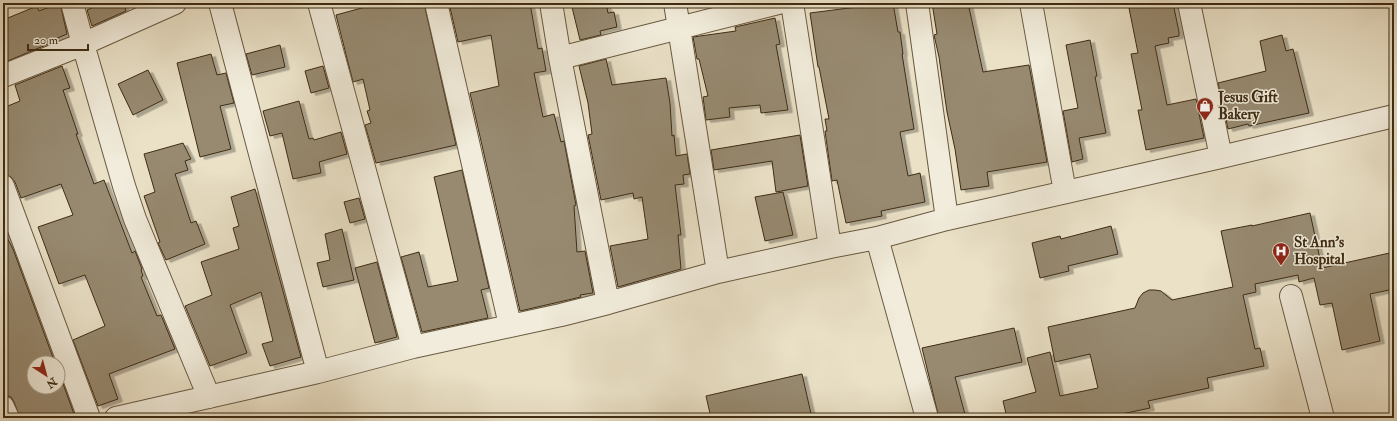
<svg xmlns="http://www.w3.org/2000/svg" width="1397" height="421" viewBox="0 0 1397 421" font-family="'IM FELL Double Pica',serif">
<defs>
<filter id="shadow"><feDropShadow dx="4.5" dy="2.5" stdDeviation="0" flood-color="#0004"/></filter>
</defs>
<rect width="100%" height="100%" fill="#eae1c7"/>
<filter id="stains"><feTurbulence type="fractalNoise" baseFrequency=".005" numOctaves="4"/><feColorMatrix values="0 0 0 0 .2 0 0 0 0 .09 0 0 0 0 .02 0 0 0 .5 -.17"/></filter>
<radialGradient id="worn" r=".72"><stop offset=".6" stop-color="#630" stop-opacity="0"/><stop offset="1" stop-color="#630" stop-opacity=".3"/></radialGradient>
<!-- building -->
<path fill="#978a71" stroke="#3e2c14" filter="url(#shadow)" d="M 60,3 L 67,34 L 53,40 L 53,42 L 3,63 L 3,20 L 37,6 L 39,11 Z
M 103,3 L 123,3 L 126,11 L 92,26 L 87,10 Z
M 380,3 L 424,3 L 456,145 L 376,163 L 365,125 L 371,123 L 367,111 L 370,110 L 363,79 L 353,82 L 336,15 Z
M 449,3 L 530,3 L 538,49 L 542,48 L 546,71 L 534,73 L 543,117 L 554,114 L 561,142 L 564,141 L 576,205 L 574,206 L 577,252 L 585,251 L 593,293 L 580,295 L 581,297 L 520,311 L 470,93 L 499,86 L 491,35 L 458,42 Z
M 571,3 L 606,3 L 608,13 L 614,12 L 617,27 L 600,31 L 601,35 L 580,40 Z
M 856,3 L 893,3 L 898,32 L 900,32 L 903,54 L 902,54 L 914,129 L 900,132 L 908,176 L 920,173 L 925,202 L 881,211 L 882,216 L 846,223 L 837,180 L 832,181 L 825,131 L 827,131 L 825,119 L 829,119 L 819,67 L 818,67 L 810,13 L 857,7 Z
M 932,3 L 968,3 L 983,72 L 1029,65 L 1047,162 L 987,172 L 989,186 L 961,190 L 955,149 L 947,112 L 939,57 L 934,35 L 937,34 Z
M 1153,3 L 1173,3 L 1179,32 L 1179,36 L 1168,38 L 1169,43 L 1155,46 L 1167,105 L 1196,99 L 1204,138 L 1146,150 L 1138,110 L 1142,110 L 1131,54 L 1138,53 L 1129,8 Z
M 775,18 L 780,44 L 776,45 L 788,110 L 761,113 L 760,105 L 729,108 L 730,117 L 706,120 L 703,97 L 708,96 L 699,59 L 697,59 L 693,37 L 736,31 L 735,27 Z
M 1282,35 L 1286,51 L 1293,49 L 1309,113 L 1249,126 L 1248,124 L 1228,129 L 1218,83 L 1266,71 L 1260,41 Z
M 1090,40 L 1097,76 L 1095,77 L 1106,133 L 1079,138 L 1083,159 L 1072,162 L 1063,111 L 1078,108 L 1066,45 Z
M 280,45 L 285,67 L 252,75 L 246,54 Z
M 211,54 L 217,75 L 226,73 L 234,103 L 220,106 L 231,149 L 200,157 L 177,63 Z
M 606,59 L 612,85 L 666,78 L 670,103 L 672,136 L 674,135 L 676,156 L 687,154 L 690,174 L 683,175 L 684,184 L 675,185 L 681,235 L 678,235 L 681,269 L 618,287 L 610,246 L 648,239 L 642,197 L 634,199 L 633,193 L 601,200 L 588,135 L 592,134 L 588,103 L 579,66 Z
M 62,66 L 70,88 L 63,90 L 78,134 L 76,134 L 94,184 L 104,180 L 132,253 L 135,251 L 142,269 L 141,270 L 143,276 L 141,277 L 157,316 L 161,315 L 175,349 L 109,374 L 118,399 L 98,406 L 73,340 L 105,326 L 85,275 L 59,284 L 38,227 L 73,215 L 61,184 L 21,198 L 15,182 L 11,177 L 3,174 L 3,108 L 20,101 L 15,85 Z
M 323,66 L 329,88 L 311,93 L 305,71 Z
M 148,70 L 163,100 L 133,115 L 118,84 Z
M 299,101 L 309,139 L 313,138 L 314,140 L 341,132 L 347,154 L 319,162 L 321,173 L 293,179 L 282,133 L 270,136 L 263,111 Z
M 800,135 L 808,186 L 776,192 L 772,161 L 714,170 L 711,150 Z
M 183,143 L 191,159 L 185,161 L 188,170 L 175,174 L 191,223 L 196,221 L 205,244 L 166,260 L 158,243 L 160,242 L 144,196 L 155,192 L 144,154 Z
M 462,170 L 489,288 L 481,290 L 488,318 L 422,332 L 401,257 L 419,252 L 428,287 L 458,281 L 434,177 Z
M 255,189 L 301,357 L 270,366 L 262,344 L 273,341 L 261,292 L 230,305 L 247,353 L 210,366 L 185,306 L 212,295 L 201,262 L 239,249 L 233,228 L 239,226 L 231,197 Z
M 783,192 L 793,235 L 765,241 L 755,197 Z
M 359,198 L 365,219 L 350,223 L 344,202 Z
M 1310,213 L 1322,268 L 1394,252 L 1394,289 L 1370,294 L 1380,341 L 1342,350 L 1332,303 L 1320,305 L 1314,278 L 1299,282 L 1298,275 L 1255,284 L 1256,292 L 1243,295 L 1255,349 L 1260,348 L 1264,366 L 1207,378 L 1209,388 L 1148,401 L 1150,408 L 1103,418 L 1007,418 L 1003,401 L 1036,392 L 1027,358 L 1050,352 L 1060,396 L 1098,388 L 1090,354 L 1055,362 L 1048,327 L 1135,308 L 1139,298 L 1143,293 L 1149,290 L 1155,290 L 1161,291 L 1172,300 L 1233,287 L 1221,231 L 1252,225 L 1252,226 Z
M 1111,226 L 1118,254 L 1068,266 L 1069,271 L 1040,278 L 1032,243 L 1060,236 L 1061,239 Z
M 342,229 L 354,280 L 323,287 L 317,263 L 330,260 L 325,234 Z
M 3,230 L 13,249 L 55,363 L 34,363 L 34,387 L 58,387 L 58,370 L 74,414 L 66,418 L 20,418 L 14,402 L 11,397 L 6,395 L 3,387 Z
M 377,262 L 397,337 L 375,343 L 355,268 Z
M 1014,328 L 1022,362 L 955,377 L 966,418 L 939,418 L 922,348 Z
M 802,374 L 812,418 L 711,418 L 706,396 Z"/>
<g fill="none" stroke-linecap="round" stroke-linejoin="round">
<!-- minor casing -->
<g stroke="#695941" stroke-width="24">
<path id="minor" d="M 72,3 L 83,44 L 175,3
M 220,3 L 318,372
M 319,3 L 413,347
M 436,3 L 510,325
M 551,3 L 560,58 L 608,303
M 675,3 L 718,272
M 792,3 L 830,247
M 917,3 L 947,219
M 1031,3 L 1065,192
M 1189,3 L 1221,157
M 560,58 L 778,3
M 3,76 L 83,44 L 124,186 L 135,219 L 209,397
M 3,186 L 89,418
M 877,238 L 927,418
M 1291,296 L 1323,418
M 3,407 L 8,418
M 116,418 L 318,372 L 413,347 L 561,315 L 608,303 L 718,272 L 830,247 L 877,238 L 947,219 L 1221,157 L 1394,116"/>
</g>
<!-- minor -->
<use href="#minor" stroke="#f1ecdb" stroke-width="22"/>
</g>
<!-- icons -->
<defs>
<g id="shop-pin" transform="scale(0.9)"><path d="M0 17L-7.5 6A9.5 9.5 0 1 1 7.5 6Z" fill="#8f2418" stroke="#f1ecdb"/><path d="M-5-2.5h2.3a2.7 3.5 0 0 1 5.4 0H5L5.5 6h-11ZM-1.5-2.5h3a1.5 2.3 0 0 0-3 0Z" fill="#fff"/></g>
<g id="hospital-pin" transform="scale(0.9)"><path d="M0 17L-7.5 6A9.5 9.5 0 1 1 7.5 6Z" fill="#8f2418" stroke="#f1ecdb"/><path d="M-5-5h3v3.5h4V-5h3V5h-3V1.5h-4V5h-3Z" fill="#fff"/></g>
</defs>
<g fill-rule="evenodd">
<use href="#shop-pin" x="1205" y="106"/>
<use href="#hospital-pin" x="1281" y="251"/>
</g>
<g text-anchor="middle" stroke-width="3" stroke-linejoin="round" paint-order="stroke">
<!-- poi labels -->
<g font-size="15" font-weight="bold" fill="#3e2c14" stroke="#f1ecdb" text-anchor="start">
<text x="1218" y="102">Jesus Gift<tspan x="1218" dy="17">Bakery</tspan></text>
<text x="1294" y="247">St Ann's<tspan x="1294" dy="17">Hospital</tspan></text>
</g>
</g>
<!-- margin -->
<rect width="1397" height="421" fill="none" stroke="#eae1c7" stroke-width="16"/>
<rect x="4" y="4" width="1389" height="413" fill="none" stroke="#3e2c14" stroke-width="2"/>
<rect x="8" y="8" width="1381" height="405" fill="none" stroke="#3e2c14"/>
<!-- north arrow -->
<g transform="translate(46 375) rotate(144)"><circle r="19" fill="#f1ecdb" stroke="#a99f8b"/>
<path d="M0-3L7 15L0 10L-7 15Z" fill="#8f2418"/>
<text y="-6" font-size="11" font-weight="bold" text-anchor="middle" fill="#3e2c14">N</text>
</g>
<!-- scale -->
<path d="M28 44v6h60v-6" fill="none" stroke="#3e2c14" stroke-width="2"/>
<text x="34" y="44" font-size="12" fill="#3e2c14" stroke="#f1ecdb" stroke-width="3" paint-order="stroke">20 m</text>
<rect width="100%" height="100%" filter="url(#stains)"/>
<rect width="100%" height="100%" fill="url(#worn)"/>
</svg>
